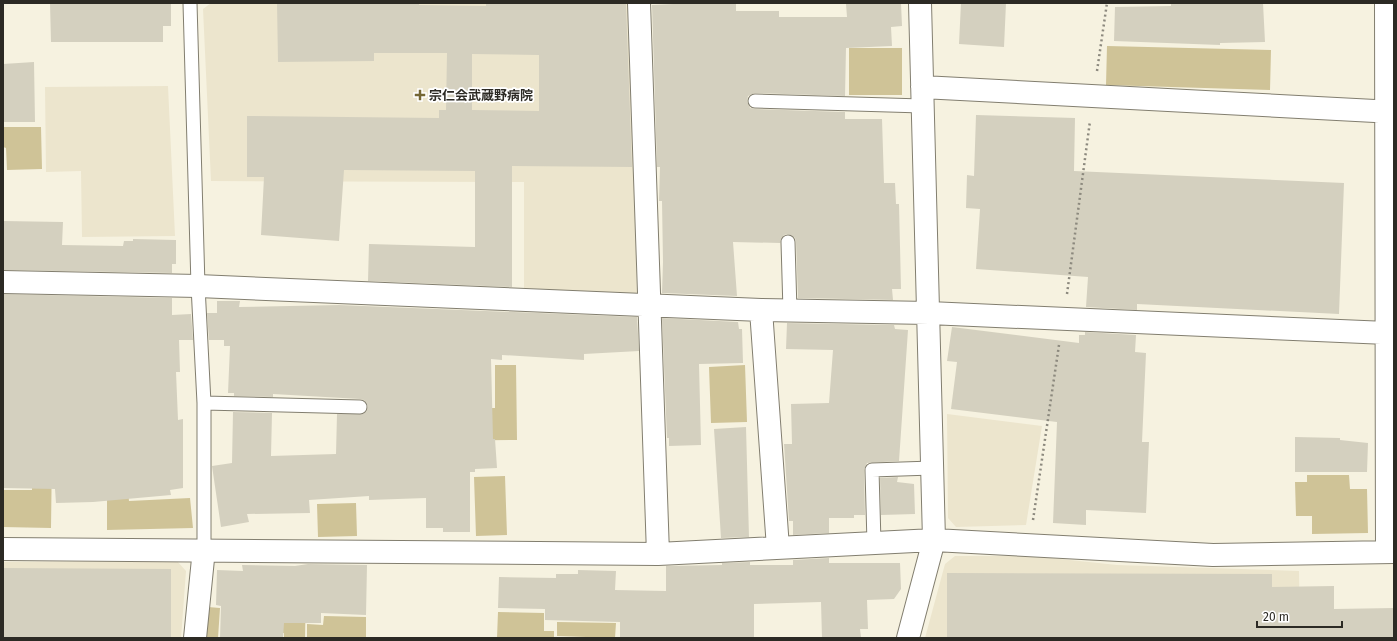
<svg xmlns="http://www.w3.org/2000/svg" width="1397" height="641" viewBox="0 0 1397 641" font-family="'Fira Sans','Noto Sans JP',sans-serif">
<rect width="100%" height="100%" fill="#f6f2e0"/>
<!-- built -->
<path fill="#ece5cd" d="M 211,3 L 630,3 L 637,295 L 524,288 L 524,182 L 211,181 L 203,9 Z
M 168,86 L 175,236 L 82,237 L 81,171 L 46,172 L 45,87 Z
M 947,414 L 1042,426 L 1026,525 L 956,527 L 948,518 Z
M 955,556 L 1032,556 L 1117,565 L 1299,571 L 1300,638 L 925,638 L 945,564 Z
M 177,561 L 186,571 L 181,638 L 3,638 L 3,562 Z"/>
<!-- green -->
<path fill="#cfc397" d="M 1107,46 L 1271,50 L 1270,90 L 1106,85 Z
M 849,48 L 902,48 L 902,95 L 849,95 Z
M 3,127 L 41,127 L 42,169 L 7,170 L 6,148 L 3,147 Z
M 495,365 L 516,365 L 517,440 L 422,441 L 486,408 L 495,408 Z
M 745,365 L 747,422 L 711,423 L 709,367 Z
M 124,453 L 129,501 L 190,498 L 193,528 L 107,530 L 107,454 Z
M 52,454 L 51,528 L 3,527 L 3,490 L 32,490 L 32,467 Z
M 1307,475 L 1349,475 L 1350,489 L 1367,489 L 1368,533 L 1312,534 L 1312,516 L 1296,516 L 1295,482 L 1307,482 Z
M 505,476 L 507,535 L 476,536 L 474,477 Z
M 356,503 L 357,536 L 318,537 L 317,504 Z
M 306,586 L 305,638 L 284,638 L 284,633 L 251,632 Z
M 208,607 L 220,608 L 218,638 L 206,638 Z
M 498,612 L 544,613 L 544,631 L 554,631 L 554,638 L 497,638 Z
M 324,616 L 366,617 L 366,638 L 307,638 L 307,624 L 323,625 Z
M 557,622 L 616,623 L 615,638 L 557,636 Z"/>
<!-- building -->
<path fill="#d4d0bf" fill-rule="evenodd" d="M 50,3 L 171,3 L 171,26 L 163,26 L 163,42 L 51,42 Z
M 277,3 L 419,3 L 419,5 L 486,6 L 486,3 L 626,4 L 632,167 L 512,166 L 512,287 L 368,281 L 369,244 L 475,247 L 475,171 L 344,170 L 339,241 L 261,235 L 264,177 L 247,177 L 247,116 L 439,118 L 439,110 L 446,110 L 447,53 L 374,53 L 374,61 L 278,62 ZM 472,54 L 539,55 L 539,111 L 472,110 Z
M 694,3 L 736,3 L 736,11 L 779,11 L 779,17 L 847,17 L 846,4 L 901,3 L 902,26 L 891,27 L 892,46 L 846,48 L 845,96 L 755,93 L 748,96 L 747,101 L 750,108 L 755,109 L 845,112 L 845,119 L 882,119 L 884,183 L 895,183 L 896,204 L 899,204 L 901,289 L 892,289 L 893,300 L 798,298 L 796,242 L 795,238 L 788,234 L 784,235 L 780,243 L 733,242 L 737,296 L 662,293 L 663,262 L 662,201 L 659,201 L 660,167 L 657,167 L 652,5 Z
M 961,3 L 1006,3 L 1004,47 L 959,44 Z
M 1171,3 L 1263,3 L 1265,42 L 1220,43 L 1220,45 L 1114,41 L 1115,7 L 1171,6 Z
M 34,62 L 35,122 L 3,122 L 3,64 Z
M 976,115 L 1075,118 L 1074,171 L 1344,183 L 1339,314 L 1137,304 L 1137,310 L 1086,307 L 1088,277 L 976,269 L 980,209 L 966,208 L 967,175 L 974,176 Z
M 3,221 L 63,222 L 62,245 L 123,246 L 124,241 L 133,241 L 133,239 L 176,240 L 176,264 L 172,264 L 172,273 L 3,270 Z
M 3,294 L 172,298 L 172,315 L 191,314 L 193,340 L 179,340 L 180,372 L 176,372 L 178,420 L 183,419 L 183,488 L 170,490 L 171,495 L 93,502 L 56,503 L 55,489 L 3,488 Z
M 217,301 L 240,301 L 239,307 L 339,305 L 637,317 L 639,351 L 584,354 L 584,360 L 502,355 L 502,360 L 491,359 L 493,439 L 495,439 L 497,468 L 475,469 L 475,472 L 470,472 L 470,532 L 443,532 L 443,528 L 426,528 L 426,498 L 369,500 L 369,496 L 309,500 L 310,513 L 247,514 L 249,522 L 221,527 L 212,466 L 232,463 L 233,412 L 272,413 L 271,456 L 336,454 L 337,414 L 363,414 L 368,407 L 364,400 L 360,399 L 273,394 L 273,397 L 234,396 L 234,393 L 228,393 L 230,346 L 224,346 L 224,340 L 209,340 L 207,313 L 217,313 Z
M 662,318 L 738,322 L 739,329 L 742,329 L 743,363 L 699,364 L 701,445 L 669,446 L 669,438 L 667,438 Z
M 787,323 L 894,325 L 895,329 L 908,330 L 899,461 L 867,463 L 864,470 L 865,515 L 854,515 L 854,518 L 829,518 L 829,533 L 793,535 L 793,521 L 789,521 L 784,444 L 792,444 L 791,404 L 829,403 L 833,350 L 786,349 Z
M 952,327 L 1079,343 L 1079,335 L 1085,335 L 1085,332 L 1136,335 L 1135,352 L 1146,353 L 1142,442 L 1149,442 L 1146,513 L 1086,510 L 1086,525 L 1053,523 L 1057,422 L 951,409 L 957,362 L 947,361 Z
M 746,427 L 749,537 L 721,538 L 714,429 Z
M 1295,437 L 1340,438 L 1340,440 L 1368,443 L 1367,472 L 1295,472 Z
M 898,477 L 897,482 L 914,484 L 915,514 L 881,515 L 880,478 Z
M 829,558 L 829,563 L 900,563 L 901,589 L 894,599 L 867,600 L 868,629 L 860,629 L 861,637 L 822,638 L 821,602 L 754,604 L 754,638 L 620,638 L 620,622 L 545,620 L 545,609 L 498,608 L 499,577 L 556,578 L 556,574 L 578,574 L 578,570 L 616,571 L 615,590 L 666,591 L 666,566 L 722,565 L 722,563 L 750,562 L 750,565 L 793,565 L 793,560 Z
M 308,564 L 367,565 L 366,615 L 321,613 L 321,623 L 284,623 L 283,638 L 220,638 L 221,606 L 216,605 L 217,570 L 243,571 L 242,565 L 295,566 Z
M 3,568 L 171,569 L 171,638 L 3,638 Z
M 947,573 L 1272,574 L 1272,587 L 1334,586 L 1334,609 L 1394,608 L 1394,638 L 947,638 Z"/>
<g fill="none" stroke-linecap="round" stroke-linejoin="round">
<!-- lane casing -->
<g stroke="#827e6f" stroke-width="15">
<path id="lane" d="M 190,3 L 198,286 L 204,403 L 204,549
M 755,101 L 922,106
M 788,242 L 790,311
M 204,403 L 360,407
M 874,543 L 872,470 L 932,468"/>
</g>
<!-- street casing -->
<g stroke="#827e6f" stroke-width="24">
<path id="street" d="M 639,3 L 658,554
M 1386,3 L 1387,552
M 922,87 L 1394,112
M 3,282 L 198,286 L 761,310 L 929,313 L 1387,333
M 761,310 L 778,548
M 3,549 L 658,554 L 934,540 L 1213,555 L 1394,552
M 195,638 L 204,549
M 908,638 L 934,540 L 920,3"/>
</g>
<!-- path -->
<path stroke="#8c897e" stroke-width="2.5" stroke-dasharray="2 3" stroke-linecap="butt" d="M 1097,71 L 1107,3
M 1067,294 L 1090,121
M 1033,520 L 1059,345"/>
<!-- lane -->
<use href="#lane" stroke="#fff" stroke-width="13"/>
<!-- street -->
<use href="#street" stroke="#fff" stroke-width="22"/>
</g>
<!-- markers -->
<path fill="#746633" stroke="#fff" stroke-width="1.5" d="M418 89h4v4h4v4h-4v4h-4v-4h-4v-4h4z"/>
<g text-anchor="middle" stroke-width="3.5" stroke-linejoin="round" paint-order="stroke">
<!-- poi labels -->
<g font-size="13" font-weight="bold" fill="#2c2a24" stroke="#fff" text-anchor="start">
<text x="429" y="100">宗仁会武蔵野病院</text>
</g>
</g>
<!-- border -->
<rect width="1397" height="641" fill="none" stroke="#2c2a24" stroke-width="8"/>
<!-- scale -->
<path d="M1257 621v6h85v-6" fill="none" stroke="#2c2a24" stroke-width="2"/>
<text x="1263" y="621" font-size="12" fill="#2c2a24" stroke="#ffffff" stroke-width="3" paint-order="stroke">20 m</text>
</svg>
